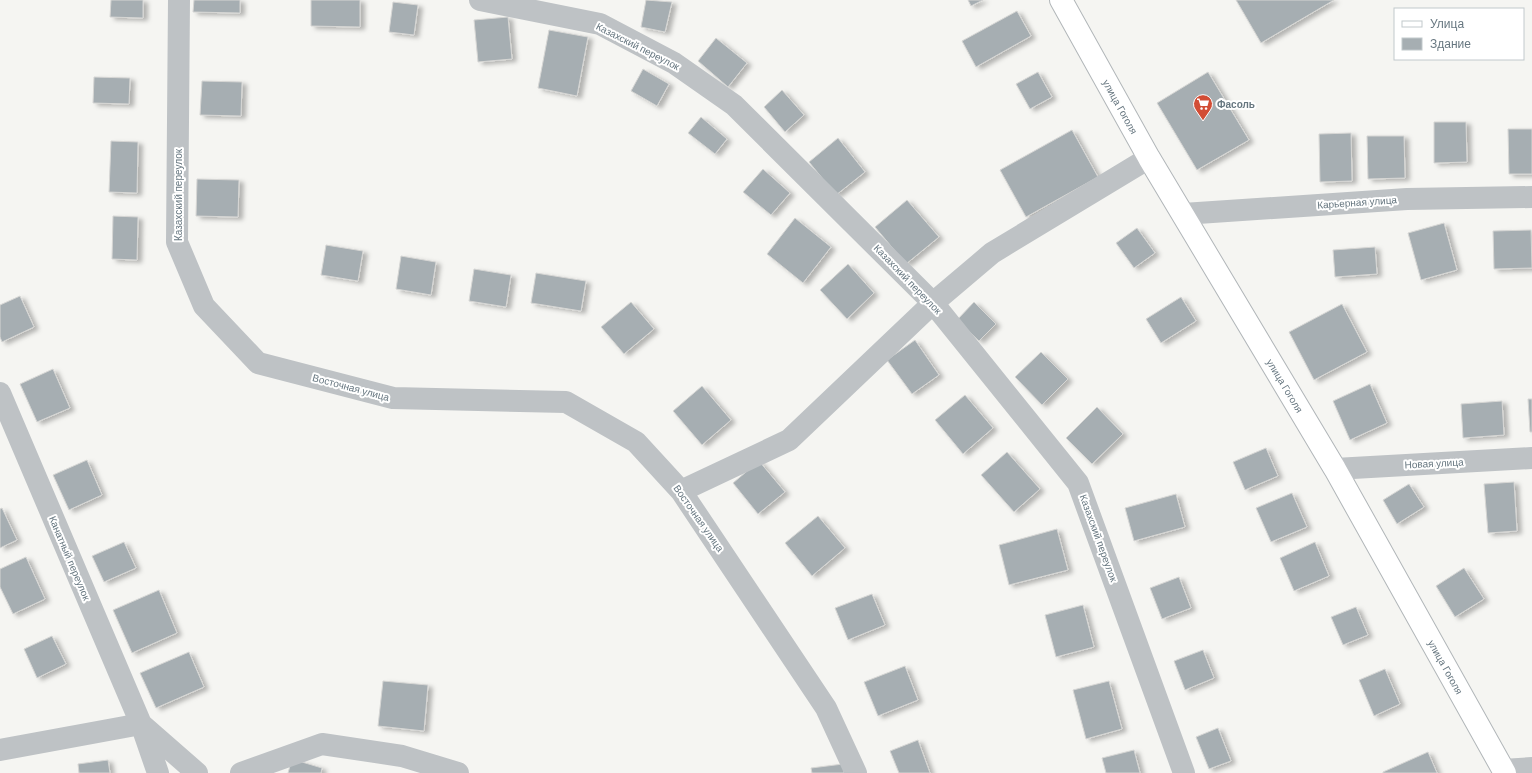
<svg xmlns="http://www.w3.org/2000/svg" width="1532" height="773" viewBox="0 0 1532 773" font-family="'DM Sans',sans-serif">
<defs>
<filter id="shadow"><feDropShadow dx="4.5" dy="2.5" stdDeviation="2" flood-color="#0004"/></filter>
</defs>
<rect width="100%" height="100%" fill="#f5f5f2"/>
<!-- building -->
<path fill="#a6aeb2" stroke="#d6d6d4" filter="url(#shadow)" d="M 111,0 L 143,0 L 143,18 L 110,17 Z
M 194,0 L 240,0 L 240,13 L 193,12 Z
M 311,0 L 360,0 L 360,27 L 311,26 Z
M 646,0 L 672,2 L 665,32 L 641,27 Z
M 968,0 L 983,0 L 971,6 Z
M 1236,0 L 1334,0 L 1261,43 Z
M 393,2 L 418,5 L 414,35 L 389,32 Z
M 1017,11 L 1031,36 L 976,67 L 962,41 Z
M 508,17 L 512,59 L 478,62 L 474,20 Z
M 549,30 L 588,37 L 577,96 L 538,88 Z
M 716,38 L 747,63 L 728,87 L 698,61 Z
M 643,69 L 669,84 L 657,106 L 631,91 Z
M 1038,72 L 1052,97 L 1030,109 L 1016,84 Z
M 1208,72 L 1249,140 L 1197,170 L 1157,103 Z
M 94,77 L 130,78 L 129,104 L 93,103 Z
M 202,81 L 242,82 L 241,116 L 200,115 Z
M 782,90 L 804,115 L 785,132 L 764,107 Z
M 701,117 L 727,139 L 715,154 L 688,133 Z
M 1434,122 L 1466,122 L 1467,162 L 1434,163 Z
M 1508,129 L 1532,129 L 1532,174 L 1509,174 Z
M 1072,130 L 1098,177 L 1026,217 L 1000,170 Z
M 1351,133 L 1352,181 L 1320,182 L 1319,134 Z
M 1367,136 L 1404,136 L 1405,178 L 1368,179 Z
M 838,138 L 865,172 L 836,195 L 809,162 Z
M 111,141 L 138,142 L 137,193 L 109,192 Z
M 763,169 L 790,193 L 771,215 L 743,192 Z
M 197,179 L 239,180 L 238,217 L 196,216 Z
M 907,200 L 939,237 L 906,264 L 875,227 Z
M 113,216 L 138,217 L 137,260 L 112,259 Z
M 795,218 L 831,247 L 803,283 L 767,254 Z
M 1444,223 L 1457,270 L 1421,280 L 1408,233 Z
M 1137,228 L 1155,253 L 1134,268 L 1116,243 Z
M 1531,230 L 1532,268 L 1494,269 L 1493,231 Z
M 326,245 L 363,251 L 358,281 L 321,275 Z
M 1375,247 L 1377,274 L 1335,277 L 1333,250 Z
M 401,256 L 436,262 L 431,295 L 396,289 Z
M 848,264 L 874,293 L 847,319 L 820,290 Z
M 474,269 L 511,275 L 506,307 L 469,301 Z
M 536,273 L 586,281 L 581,311 L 531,303 Z
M 20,296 L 34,327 L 2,342 L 0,337 L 0,305 Z
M 1181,297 L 1196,321 L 1161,343 L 1146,319 Z
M 631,302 L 654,329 L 624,354 L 601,327 Z
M 974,302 L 996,324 L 979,341 L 957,320 Z
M 1342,304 L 1367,352 L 1314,380 L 1289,332 Z
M 915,340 L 939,375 L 912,394 L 887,360 Z
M 1041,352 L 1068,379 L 1042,405 L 1015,377 Z
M 53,369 L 70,408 L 37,422 L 20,384 Z
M 1370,384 L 1387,423 L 1350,440 L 1333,401 Z
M 702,386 L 731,420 L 702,445 L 673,411 Z
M 965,395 L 993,428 L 963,454 L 935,420 Z
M 1528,399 L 1532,399 L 1532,432 L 1530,432 Z
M 1502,401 L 1504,435 L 1463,438 L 1461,404 Z
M 1097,407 L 1123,434 L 1092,464 L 1066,438 Z
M 1266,448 L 1278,476 L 1245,490 L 1233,462 Z
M 1007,452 L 1040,489 L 1014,512 L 981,475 Z
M 87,460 L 102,495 L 69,510 L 53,475 Z
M 759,461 L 785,492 L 758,514 L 733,483 Z
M 1514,482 L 1517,531 L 1488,533 L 1484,484 Z
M 1409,484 L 1424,507 L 1397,524 L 1383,500 Z
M 1292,493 L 1307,527 L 1271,542 L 1256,508 Z
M 1176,494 L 1185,527 L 1134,541 L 1125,508 Z
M 2,508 L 17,540 L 0,548 L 0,509 Z
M 818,516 L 845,548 L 812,576 L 785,543 Z
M 1057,529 L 1068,570 L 1009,585 L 999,545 Z
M 124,542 L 136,568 L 104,582 L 92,556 Z
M 1315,542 L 1329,576 L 1294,591 L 1280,558 Z
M 26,557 L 45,599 L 13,614 L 0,587 L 0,569 Z
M 1464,568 L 1484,599 L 1455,617 L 1436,586 Z
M 1179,577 L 1191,608 L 1162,619 L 1150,588 Z
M 159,590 L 177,633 L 132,653 L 113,610 Z
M 872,594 L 885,625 L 848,640 L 835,608 Z
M 1083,605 L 1094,647 L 1056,657 L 1045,615 Z
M 1356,607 L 1368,635 L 1343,645 L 1331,617 Z
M 52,636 L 66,664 L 37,678 L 24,649 Z
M 1203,650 L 1214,678 L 1185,690 L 1174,661 Z
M 189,652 L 204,687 L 156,708 L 140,673 Z
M 905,666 L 918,700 L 878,716 L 864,682 Z
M 1385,669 L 1400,704 L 1374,716 L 1359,680 Z
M 383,681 L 428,685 L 424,731 L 378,726 Z
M 1109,681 L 1122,729 L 1086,739 L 1073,690 Z
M 1218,728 L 1231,761 L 1209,769 L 1196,737 Z
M 918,740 L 930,773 L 899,773 L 890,751 Z
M 1134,750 L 1140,773 L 1106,773 L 1102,758 Z
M 1428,752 L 1437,773 L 1383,773 L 1383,772 Z
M 292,759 L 322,768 L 321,773 L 288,773 Z
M 108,760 L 110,773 L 79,773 L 78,764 Z
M 843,764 L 844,773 L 812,773 L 811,768 Z"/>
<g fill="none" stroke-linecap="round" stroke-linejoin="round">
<!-- secondary casing -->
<g stroke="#b1b6b9" stroke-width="24">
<g id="secondary">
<path id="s1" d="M 1061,0 L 1149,158 L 1335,469 L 1505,773"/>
</g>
</g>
<!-- street -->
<path stroke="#bec2c5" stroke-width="22" d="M 179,0 L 177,242 L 204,306 L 258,363 L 393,398 L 566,402 L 636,442 L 681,491 L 826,708 L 856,773
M 480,0 L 600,24 L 674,63 L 734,105 L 933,303 L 1078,483 L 1184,773
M 1183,214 L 1407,199 L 1532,197
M 0,393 L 141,724 L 158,773
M 1335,469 L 1532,458
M 681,491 L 789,440 L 933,303 L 992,253 L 1149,158
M 0,750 L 141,724 L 197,773
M 1503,770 L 1532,768
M 241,773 L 322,744 L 402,756 L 458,773"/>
<!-- secondary -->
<use href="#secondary" stroke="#fff" stroke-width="22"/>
</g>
<!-- icons -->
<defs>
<g id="supermarket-pin" transform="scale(1)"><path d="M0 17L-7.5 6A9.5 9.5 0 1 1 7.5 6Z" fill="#d24d35" stroke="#fff"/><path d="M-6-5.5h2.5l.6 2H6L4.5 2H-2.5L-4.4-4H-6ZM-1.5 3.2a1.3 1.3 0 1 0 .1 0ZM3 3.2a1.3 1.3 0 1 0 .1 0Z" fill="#fff"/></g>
</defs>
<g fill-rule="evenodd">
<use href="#supermarket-pin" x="1203" y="104"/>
</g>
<g text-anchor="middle" stroke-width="4" stroke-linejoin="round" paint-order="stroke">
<!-- street labels -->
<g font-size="10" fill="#677780" stroke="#fff">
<text transform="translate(638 46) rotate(27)" y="4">Казахский переулок</text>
<text dy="4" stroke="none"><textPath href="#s1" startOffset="122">улица Гоголя</textPath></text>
<text transform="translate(178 195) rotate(-90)" y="4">Казахский переулок</text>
<text transform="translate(1357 202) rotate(-4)" y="4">Карьерная улица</text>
<text transform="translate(908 279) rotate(46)" y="4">Казахский переулок</text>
<text dy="4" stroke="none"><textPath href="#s1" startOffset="446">улица Гоголя</textPath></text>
<text transform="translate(351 387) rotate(15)" y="4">Восточная улица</text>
<text transform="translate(1434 463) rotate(-3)" y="4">Новая улица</text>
<text transform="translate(699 518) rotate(55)" y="4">Восточная улица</text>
<text transform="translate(1099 538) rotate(70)" y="4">Казахский переулок</text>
<text transform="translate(70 558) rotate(67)" y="4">Канатный переулок</text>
<text dy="4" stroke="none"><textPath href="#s1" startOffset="770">улица Гоголя</textPath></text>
</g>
<!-- poi labels -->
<g font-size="10" font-weight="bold" fill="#677780" stroke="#fff" text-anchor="start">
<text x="1217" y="108">Фасоль</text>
</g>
</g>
<!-- legend -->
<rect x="1394" y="8" width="130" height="52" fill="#ffffff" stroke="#c2c9cc"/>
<rect x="1402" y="21" width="20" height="6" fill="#ffffff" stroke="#c2c9cc"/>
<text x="1430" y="28" font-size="12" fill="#677780">Улица</text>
<rect x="1402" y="38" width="20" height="12" fill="#a6aeb2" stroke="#c2c9cc"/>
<text x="1430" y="48" font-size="12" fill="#677780">Здание</text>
</svg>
